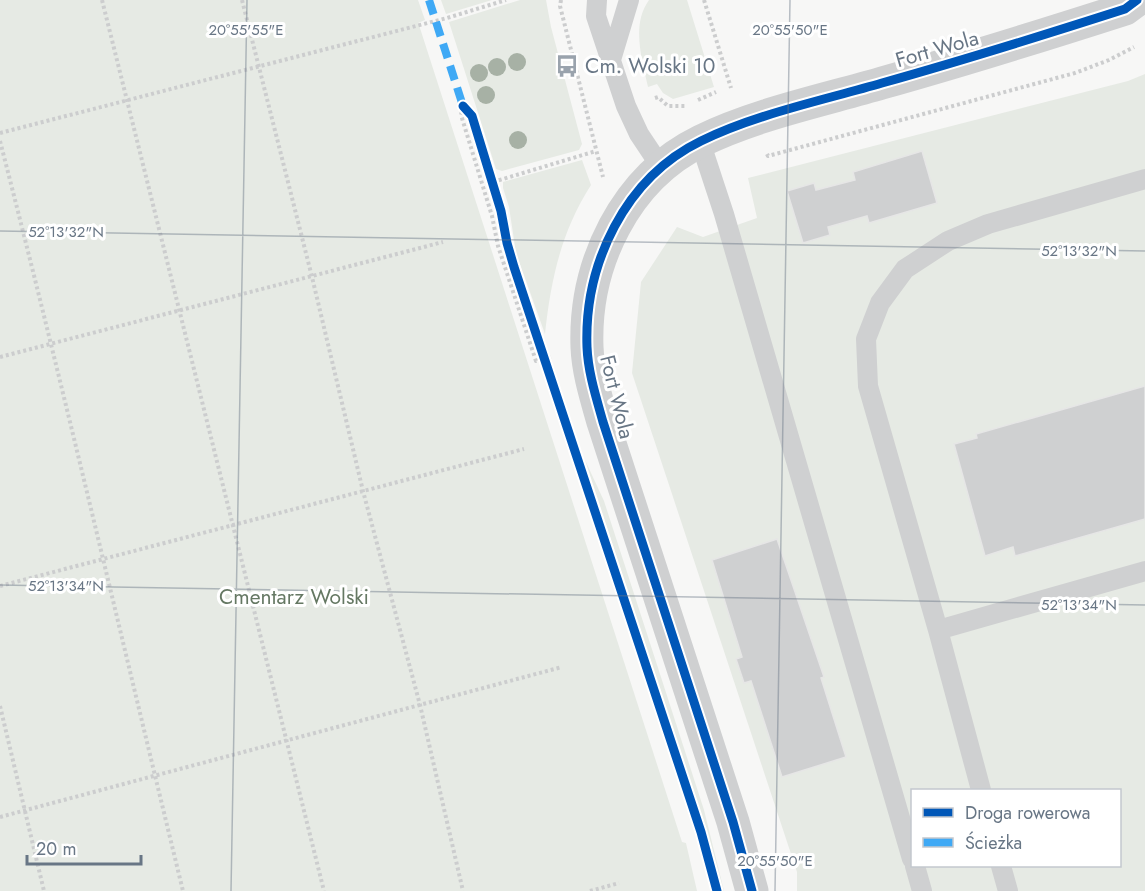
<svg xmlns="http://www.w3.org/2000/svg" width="1145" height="891" viewBox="0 0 1145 891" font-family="Jost,sans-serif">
<rect width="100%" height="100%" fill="#f7f7f6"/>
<!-- green -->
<path fill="#e6eae4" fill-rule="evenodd" d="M 0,0 L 418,0 L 425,20 L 418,23 L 419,25 L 682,842 L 686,843 L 697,891 L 0,891 Z
M 441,0 L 492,0 L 446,14 Z
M 520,0 L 546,0 L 551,27 L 582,144 L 579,150 L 502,171 L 496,169 L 449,22 Z
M 649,0 L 687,0 L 714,87 L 673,99 L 663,93 L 657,84 L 648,87 C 642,59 631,25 649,0 Z
M 1145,74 L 1145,891 L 797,891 L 797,872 L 632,373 L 641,282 L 677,227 L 703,237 L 757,218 L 748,178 L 1128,81 ZM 912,790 L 1120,790 L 1120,866 L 912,866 Z
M 582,160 L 591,185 C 561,232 551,279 545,334 L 516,253 L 509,207 L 503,188 L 503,182 Z
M 585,460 L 604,501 L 704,810 L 724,891 L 722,891 L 710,842 Z"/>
<!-- building -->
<path fill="#cfd0d1" stroke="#e6e6e6" stroke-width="1.5" d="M 922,151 L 937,203 L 869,223 L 867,216 L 828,227 L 830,235 L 803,243 L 787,191 L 814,183 L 816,190 L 855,180 L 853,172 Z
M 1145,386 L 1145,519 L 1015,556 L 1013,547 L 985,556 L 954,444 L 977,438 L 976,434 Z
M 777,539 L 824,677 L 821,678 L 846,757 L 782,777 L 751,681 L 744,683 L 736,659 L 742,657 L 712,560 Z"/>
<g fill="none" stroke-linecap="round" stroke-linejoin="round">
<!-- path -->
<path stroke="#cccdce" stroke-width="4" stroke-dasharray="3 3" stroke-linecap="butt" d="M 102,0 L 324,891
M 242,0 L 312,277 L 363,491 L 420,705 L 463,891
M 561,0 L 560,6 L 603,177
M 704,0 L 731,88
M 655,98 L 658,97 L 668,106 L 686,106
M 698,100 L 716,92
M 463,106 L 461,115 L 492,216 L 498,246 L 536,361 L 551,357
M 0,133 L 447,18 L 506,0
M 0,141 C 64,390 122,641 183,891
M 767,154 L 768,156 L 1075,73 L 1109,60 L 1134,47
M 493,182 L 596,151
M 0,357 L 443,242
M 0,586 L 524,449
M 0,706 L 44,891
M 0,817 L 562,667
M 590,891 L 619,883"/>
<!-- lane -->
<path stroke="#cfd0d1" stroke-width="20" d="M 597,0 L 596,16 L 626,106 L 639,134 L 661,167
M 610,63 L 629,0
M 700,141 L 724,214 L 912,859
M 938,630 L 868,386 L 866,339 L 880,303 L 905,269 L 948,241 L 988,224 L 1145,179
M 981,790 L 938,630 L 1145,571
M 915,866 L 922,891
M 1001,866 L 1008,891"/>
<!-- street -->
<path stroke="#cfd0d1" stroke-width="33" d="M 752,891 L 733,822 L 603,422 C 596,397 588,372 587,347 C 584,264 625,178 701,141 C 756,114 824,100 882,83 C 964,60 1044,35 1125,9 L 1137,0"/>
<!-- quiet -->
<path stroke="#3fa9f5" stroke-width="8" stroke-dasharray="15 8" stroke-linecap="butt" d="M 429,0 L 463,106"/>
<!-- cycleway casing -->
<g stroke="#fff" stroke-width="13">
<path id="cycleway" d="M 463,106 L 472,116 L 501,211 L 507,243 L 514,267 L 701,832 L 717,891
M 752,891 L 733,822 L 603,422 C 596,397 588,372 587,347 C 584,264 625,178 701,141 C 756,114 824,100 882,83 C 964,60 1044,35 1125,9 L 1137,0"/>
</g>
<!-- cycleway -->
<use href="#cycleway" stroke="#0057b8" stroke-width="9"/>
</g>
<!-- trees -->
<g fill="#a7b1a5">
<circle cx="517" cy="62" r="9"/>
<circle cx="497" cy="67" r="9"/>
<circle cx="479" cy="73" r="9"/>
<circle cx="486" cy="95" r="9"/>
<circle cx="518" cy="140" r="9"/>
</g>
<!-- ticks -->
<path fill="none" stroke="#687685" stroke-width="1.5" stroke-opacity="0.45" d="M 0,231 L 1145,251M 0,585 L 1145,605M 231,891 L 247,0M 775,891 L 790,0"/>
<!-- icons -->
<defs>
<g id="bus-bare" transform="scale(1.8)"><path d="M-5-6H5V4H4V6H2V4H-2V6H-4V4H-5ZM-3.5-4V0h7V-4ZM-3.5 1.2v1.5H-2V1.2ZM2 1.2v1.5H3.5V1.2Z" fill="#9aa3ad" stroke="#fff" stroke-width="2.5" paint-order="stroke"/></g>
</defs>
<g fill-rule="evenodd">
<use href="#bus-bare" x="567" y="66"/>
</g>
<g text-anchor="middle" stroke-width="6" stroke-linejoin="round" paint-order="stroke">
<!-- street labels -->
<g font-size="21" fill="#687685" stroke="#fff">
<text transform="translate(937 49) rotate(-16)" y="7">Fort Wola</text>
<text transform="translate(617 397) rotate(76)" y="7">Fort Wola</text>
</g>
<!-- poi labels -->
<g font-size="21" fill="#687685" stroke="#fff" text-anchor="start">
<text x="585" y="73">Cm. Wolski 10</text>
</g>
<!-- park labels -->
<g font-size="21" fill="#657863" stroke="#fff">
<text x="294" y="604">Cmentarz Wolski</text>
</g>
</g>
<g font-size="15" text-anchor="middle" fill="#687685" stroke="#fff" stroke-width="6" stroke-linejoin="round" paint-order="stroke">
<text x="246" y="35">20°55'55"E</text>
<text x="790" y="35">20°55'50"E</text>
<text x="66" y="237">52°13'32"N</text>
<text x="1079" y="256">52°13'32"N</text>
<text x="66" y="591">52°13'34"N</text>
<text x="1079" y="610">52°13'34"N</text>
<text x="775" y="866">20°55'50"E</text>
</g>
<!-- legend -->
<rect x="911" y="789" width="210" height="78" fill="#ffffff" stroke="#c3c8ce" stroke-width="1.5"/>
<rect x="923" y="808" width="30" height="9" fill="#0057b8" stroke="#c3c8ce" stroke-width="1.5"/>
<text x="965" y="819" font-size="18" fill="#687685">Droga rowerowa</text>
<rect x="923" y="838" width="30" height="9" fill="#3fa9f5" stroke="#c3c8ce" stroke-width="1.5"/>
<text x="965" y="849" font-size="18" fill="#687685">Ścieżka</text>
<!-- scale -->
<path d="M27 855v9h114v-9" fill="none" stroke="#687685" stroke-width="3"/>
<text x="36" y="855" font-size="18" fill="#687685" stroke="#ffffff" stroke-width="4.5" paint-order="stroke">20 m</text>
</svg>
